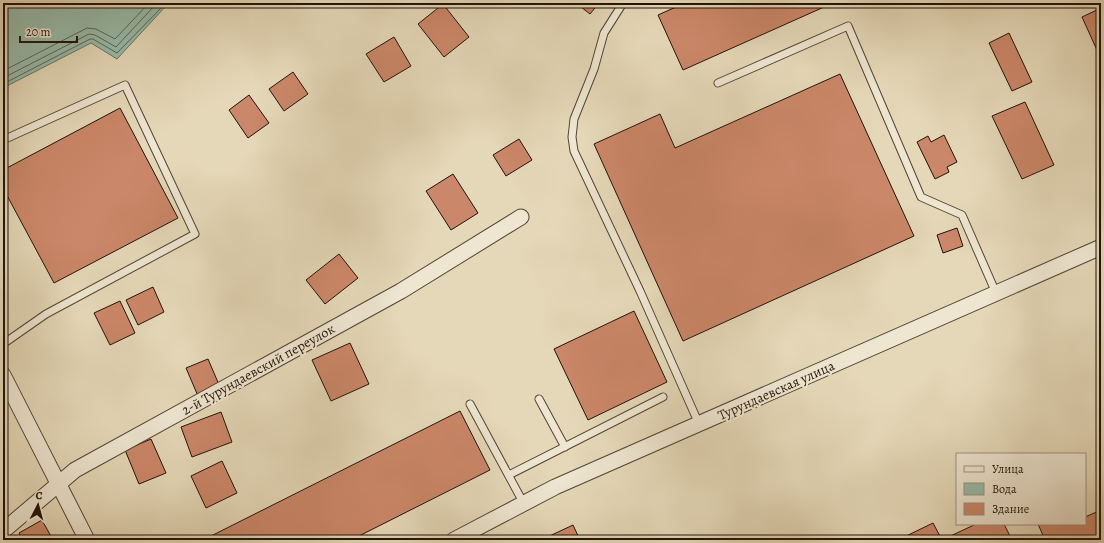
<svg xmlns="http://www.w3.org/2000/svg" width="1104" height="543" viewBox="0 0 1104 543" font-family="Alegreya,serif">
<rect width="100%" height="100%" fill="#e5d8b8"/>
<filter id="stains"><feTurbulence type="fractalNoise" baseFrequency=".005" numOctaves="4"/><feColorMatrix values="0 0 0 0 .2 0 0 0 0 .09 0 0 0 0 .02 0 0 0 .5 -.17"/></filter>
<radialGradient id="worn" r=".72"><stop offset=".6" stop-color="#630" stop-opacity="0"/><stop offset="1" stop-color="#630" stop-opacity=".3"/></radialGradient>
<!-- water -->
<path fill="#97bbaa" stroke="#687769" d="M 3,3 L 175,3 L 165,7 L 117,59 L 91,43 L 3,88 Z"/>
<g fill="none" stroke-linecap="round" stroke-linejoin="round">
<!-- shore -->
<path stroke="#5c6658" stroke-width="1" d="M 3,71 L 87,28 L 96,29 L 115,39 L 149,3
M 3,78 L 89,34 L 95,35 L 116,47 L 157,3
M 3,84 L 90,39 L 93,39 L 117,53 L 166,3"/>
</g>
<!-- building -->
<path fill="#cb8769" stroke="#211207" d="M 576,3 L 599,3 L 590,14 Z
M 685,3 L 833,3 L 683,70 L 658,15 Z
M 443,4 L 469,37 L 444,57 L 418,24 Z
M 1101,8 L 1101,59 L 1082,17 Z
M 1009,33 L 1032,82 L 1012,91 L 989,43 Z
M 394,37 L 411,66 L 384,82 L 366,54 Z
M 293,72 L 308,94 L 284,111 L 269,89 Z
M 840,74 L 914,236 L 683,341 L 594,144 L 660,114 L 675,148 Z
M 249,95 L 269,123 L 248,138 L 229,110 Z
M 1025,102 L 1054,165 L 1022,179 L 992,116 Z
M 120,108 L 178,218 L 54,283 L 3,188 L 3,170 Z
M 944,135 L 957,162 L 947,167 L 949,172 L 935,179 L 917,142 L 928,136 L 931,142 Z
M 519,139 L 532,160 L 506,176 L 493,155 Z
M 453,174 L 478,213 L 451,230 L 426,191 Z
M 957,228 L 963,246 L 943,253 L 937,235 Z
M 339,254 L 358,278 L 325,304 L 306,280 Z
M 153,287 L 164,312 L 138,325 L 126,300 Z
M 120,301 L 135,333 L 110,345 L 94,313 Z
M 634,311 L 667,382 L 588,420 L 554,349 Z
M 350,343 L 369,384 L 331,401 L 312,360 Z
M 208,359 L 220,387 L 198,396 L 186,368 Z
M 460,411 L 490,470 L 351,540 L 203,540 Z
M 221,412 L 232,442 L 192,457 L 181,427 Z
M 151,439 L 166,473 L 139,484 L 125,450 Z
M 222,461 L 237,493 L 206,508 L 191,476 Z
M 1101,510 L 1101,540 L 1045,540 L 1038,524 L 1085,524 L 1085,517 Z
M 42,520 L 53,540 L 23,540 L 19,533 Z
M 933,523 L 942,540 L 898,540 Z
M 976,524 L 1004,524 L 1012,540 L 942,540 Z
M 573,525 L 580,540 L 541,540 Z"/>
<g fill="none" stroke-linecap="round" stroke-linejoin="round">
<!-- lane casing -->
<g stroke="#524433" stroke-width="9">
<path id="lane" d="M 623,3 L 604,33 L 594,69 L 574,119 L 572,137 L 574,151 L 640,291 L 699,424
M 718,83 L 848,26 L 921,197 L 962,215 L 996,293
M 3,140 L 125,85 L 195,234 L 46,314 L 3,344
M 539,399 L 565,447
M 470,404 L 524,504
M 509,475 L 663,397"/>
</g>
<!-- street casing -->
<g stroke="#524433" stroke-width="17">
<path id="street" d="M 3,375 L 87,540
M 3,531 L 75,470 L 401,291 L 521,217
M 454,540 L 555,487 L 1101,247"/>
</g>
<!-- lane -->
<use href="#lane" stroke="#eee6d1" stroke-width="7"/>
<!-- street -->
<use href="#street" stroke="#eee6d1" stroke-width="15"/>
</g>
<g text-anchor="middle" stroke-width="4" stroke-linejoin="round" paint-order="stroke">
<!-- street labels -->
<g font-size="14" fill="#211207" stroke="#eee6d1">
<text transform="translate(258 369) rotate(-29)" y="5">2-й Турундаевский переулок</text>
<text transform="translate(776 390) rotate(-24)" y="5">Турундаевская улица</text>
</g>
</g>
<!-- margin -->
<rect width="1104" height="543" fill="none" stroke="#e5d8b8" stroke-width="16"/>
<rect x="4" y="4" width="1096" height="535" fill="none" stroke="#211207" stroke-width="2"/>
<rect x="8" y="8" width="1088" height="527" fill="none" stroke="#211207"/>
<!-- legend -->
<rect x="956" y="453" width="130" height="72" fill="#eee6d1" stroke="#9c9180"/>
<rect x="964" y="466" width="20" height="6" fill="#eee6d1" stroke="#9c9180"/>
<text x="992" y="473" font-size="12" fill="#211207">Улица</text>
<rect x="964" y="483" width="20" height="12" fill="#97bbaa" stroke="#9c9180"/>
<text x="992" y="493" font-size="12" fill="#211207">Вода</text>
<rect x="964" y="503" width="20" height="12" fill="#cb8769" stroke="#9c9180"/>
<text x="992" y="513" font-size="12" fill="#211207">Здание</text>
<!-- north arrow -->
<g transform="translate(38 505) rotate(6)" stroke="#eee6d1" stroke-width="3" paint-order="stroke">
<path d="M0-3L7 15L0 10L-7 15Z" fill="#211207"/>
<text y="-6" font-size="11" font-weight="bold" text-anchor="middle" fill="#211207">С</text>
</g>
<!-- scale -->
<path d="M20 36v6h57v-6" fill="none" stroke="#211207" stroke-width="2"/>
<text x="26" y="36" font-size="12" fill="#211207" stroke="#eee6d1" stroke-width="3" paint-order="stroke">20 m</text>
<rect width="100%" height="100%" filter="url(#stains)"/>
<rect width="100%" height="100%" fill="url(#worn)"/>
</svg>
